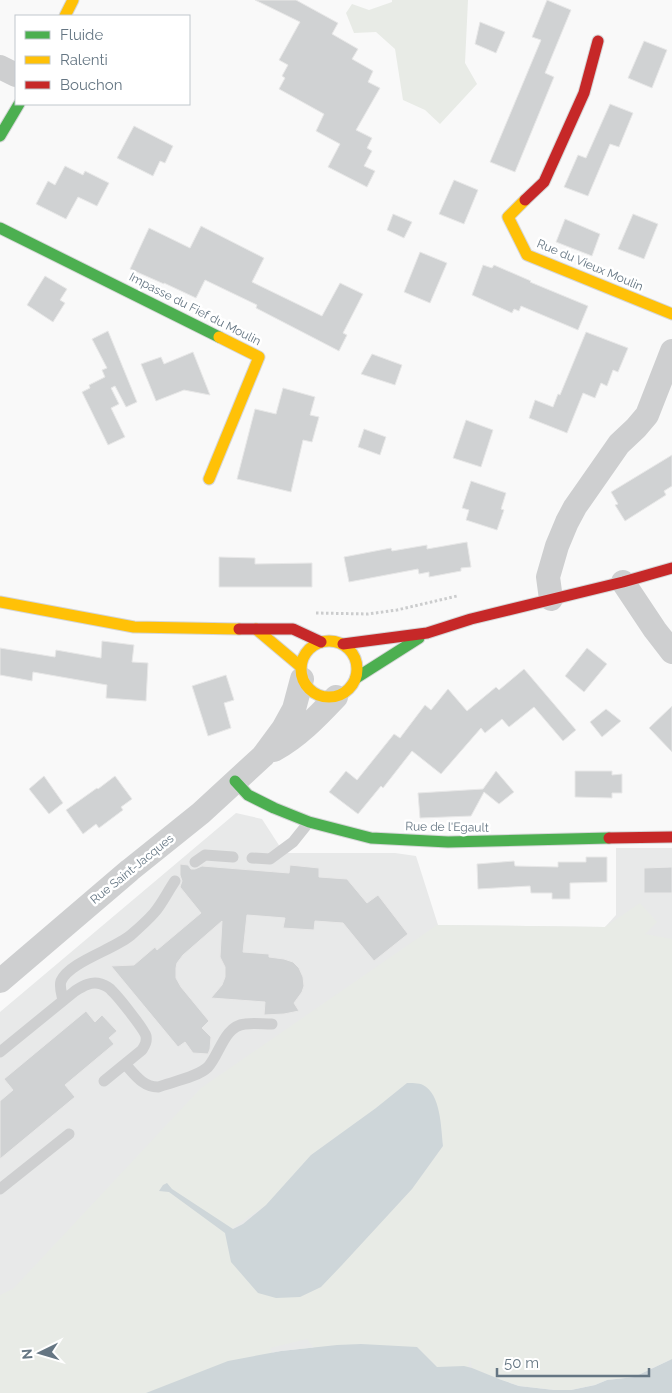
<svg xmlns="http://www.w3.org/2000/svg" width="672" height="1393" viewBox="0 0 672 1393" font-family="Raleway,sans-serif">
<rect width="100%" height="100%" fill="#f9f9f9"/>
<!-- built -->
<path fill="#e8e9e9" d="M 236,813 L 262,819 L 284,853 L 395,853 L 416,856 L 438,925 L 605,927 L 616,915 L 616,848 L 672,848 L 672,1359 L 617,1378 L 607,1380 L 499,1379 L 337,1345 L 281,1351 L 228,1361 L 0,1393 L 0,1012 Z"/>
<!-- green -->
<path fill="#e8ebe6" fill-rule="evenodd" d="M 392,0 L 468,0 L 465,63 L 477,84 L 440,124 L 425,110 L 403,100 L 395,49 L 376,32 L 354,33 L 346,13 L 352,4 L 369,10 L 392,2 Z
M 640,903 L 657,922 L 645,934 L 672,939 L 672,1359 L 634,1377 L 607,1380 L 595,1385 L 571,1390 L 554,1390 L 519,1386 L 499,1379 L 472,1368 L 470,1359 L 465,1378 L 323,1360 L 307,1339 L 270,1348 L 279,1364 L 198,1393 L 0,1393 L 0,1295 L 13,1289 L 201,1088 L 437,925 L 605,927 ZM 407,1083 L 434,1096 L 440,1120 L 443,1146 L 412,1189 L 337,1270 L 225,1233 L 266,1205 L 311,1155 L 376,1108 Z"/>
<!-- water -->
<path fill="#ced6d9" d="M 407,1083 C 411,1083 419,1083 423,1085 C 441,1094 441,1128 443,1146 L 412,1189 L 342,1265 L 321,1287 L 300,1297 L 276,1298 L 258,1293 L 231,1262 L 225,1233 L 169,1192 L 159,1191 L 163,1185 L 167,1183 L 172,1189 L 233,1229 L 243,1224 L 266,1205 L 311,1155 L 376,1108 Z
M 361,1344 L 417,1347 L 437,1367 L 464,1366 L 472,1368 L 499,1379 L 519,1386 L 554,1390 L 571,1390 L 595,1385 L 607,1380 L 634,1377 L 672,1359 L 672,1393 L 146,1393 L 228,1361 L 281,1351 L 337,1345 Z"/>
<!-- building -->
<path fill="#d0d2d3" stroke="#e8e8e8" d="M 255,0 L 296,0 L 338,23 L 332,34 L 358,49 L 352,59 L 373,71 L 368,82 L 380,88 L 356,130 L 372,138 L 367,148 L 372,151 L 364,166 L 375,171 L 367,187 L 328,167 L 340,144 L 316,131 L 324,114 L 279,89 L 285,78 L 282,76 L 288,65 L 279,60 L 300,22 Z
M 547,0 L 571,10 L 545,73 L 554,77 L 515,172 L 490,162 L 541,40 L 532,37 Z
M 480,22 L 505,32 L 496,53 L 475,44 Z
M 644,41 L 667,50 L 652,88 L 628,78 Z
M 610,104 L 633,113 L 619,147 L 610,144 L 588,196 L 564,187 L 578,155 L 586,158 Z
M 134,126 L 173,146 L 165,163 L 160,161 L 153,176 L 117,158 Z
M 65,166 L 83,175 L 85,171 L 109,183 L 97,206 L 78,197 L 66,219 L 36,204 L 48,181 L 55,185 Z
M 454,180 L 478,190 L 464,224 L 439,214 Z
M 393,214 L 412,222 L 404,238 L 387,230 Z
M 633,214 L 658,224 L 644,259 L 618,249 Z
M 565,219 L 600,234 L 592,256 L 556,242 Z
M 201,226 L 264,258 L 252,282 L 322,316 L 340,283 L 363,294 L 343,333 L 347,335 L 339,351 L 256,308 L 257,305 L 205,280 L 196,298 L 164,283 L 164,284 L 130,269 L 149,228 L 190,248 Z
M 420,252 L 447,263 L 430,303 L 404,292 Z
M 483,265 L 492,268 L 494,265 L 531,281 L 530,282 L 588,306 L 578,330 L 521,306 L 519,311 L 514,309 L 512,313 L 472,295 Z
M 45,276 L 67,289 L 60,300 L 65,303 L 53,322 L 27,305 Z
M 108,331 L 137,402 L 126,407 L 115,386 L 111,388 L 119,404 L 111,408 L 125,437 L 108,445 L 82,392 L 90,388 L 89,385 L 105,377 L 102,370 L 107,368 L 92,339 Z
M 586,332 L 628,348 L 618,372 L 613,370 L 607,386 L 601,383 L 595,398 L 583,393 L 567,433 L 529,418 L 535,400 L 553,407 L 558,394 L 560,395 Z
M 193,352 L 210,395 L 184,390 L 156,401 L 141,364 L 161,357 L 164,364 Z
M 372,354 L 402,365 L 395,385 L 361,374 Z
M 283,388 L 315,397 L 310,415 L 319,417 L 312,442 L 303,440 L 291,492 L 237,479 L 255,409 L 276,414 Z
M 466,420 L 493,430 L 481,467 L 453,458 Z
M 364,429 L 386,437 L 380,455 L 358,447 Z
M 672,455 L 672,486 L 664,491 L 666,495 L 625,521 L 615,505 L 618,504 L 611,492 Z
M 471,481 L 506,493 L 501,509 L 504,510 L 497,530 L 466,520 L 469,510 L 462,508 Z
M 467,542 L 471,567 L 461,568 L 461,571 L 429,577 L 429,572 L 419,574 L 418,569 L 349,582 L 344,557 L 391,548 L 392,551 L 427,545 L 427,549 Z
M 219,557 L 255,558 L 255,564 L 312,563 L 312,587 L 219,587 Z
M 102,641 L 134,645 L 132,662 L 148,663 L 146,701 L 106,698 L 107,685 L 33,672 L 32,681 L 0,675 L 0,648 L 55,657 L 56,650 L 101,658 Z
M 587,648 L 607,664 L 584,692 L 565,676 Z
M 524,669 L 576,730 L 563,741 L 534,707 L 509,727 L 502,719 L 485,733 L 481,728 L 441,774 L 412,751 L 383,788 L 381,786 L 358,814 L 329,792 L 346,771 L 357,780 L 394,734 L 400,738 L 425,705 L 431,710 L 448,689 L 467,711 L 496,687 L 499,690 Z
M 226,675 L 234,700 L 224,703 L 231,728 L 208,736 L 192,686 Z
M 672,706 L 672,752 L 649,728 Z
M 606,709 L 621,721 L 602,737 L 590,722 Z
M 496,771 L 514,792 L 499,804 L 484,792 L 471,816 L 420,818 L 418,793 L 483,789 Z
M 575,771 L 612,771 L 612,775 L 622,774 L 622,793 L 612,793 L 612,798 L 575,797 Z
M 44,776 L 63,803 L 49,814 L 29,789 Z
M 115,776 L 132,799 L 121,807 L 123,810 L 99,828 L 96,824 L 83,834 L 66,810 L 97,788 L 98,789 Z
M 586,857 L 607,857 L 607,882 L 570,883 L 570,899 L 552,899 L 552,893 L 531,893 L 530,886 L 478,889 L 477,864 L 514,861 L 515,866 L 558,867 L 558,862 L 586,862 Z
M 180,864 L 188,865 L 191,869 L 195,869 L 202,866 L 289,873 L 290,865 L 319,868 L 319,877 L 347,879 L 367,903 L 378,895 L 408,934 L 374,961 L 343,923 L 315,921 L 314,930 L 283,928 L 285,918 L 247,915 L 243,952 L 269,954 L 269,957 L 284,959 L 293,962 L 299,968 L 303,977 L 304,986 L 302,992 L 294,1003 L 299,1011 L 284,1014 L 264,1015 L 265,1002 L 211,998 L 222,985 L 225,977 L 225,967 L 220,957 L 222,921 L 183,955 L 177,963 L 176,968 L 176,978 L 181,987 L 209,1021 L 202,1028 L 211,1037 L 210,1049 L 208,1054 L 193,1053 L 185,1042 L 178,1047 L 111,966 L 134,965 L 155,947 L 157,950 L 201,913 L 180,887 L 182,881 L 180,875 Z
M 672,867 L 672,893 L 644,893 L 644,868 Z
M 86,1011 L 95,1022 L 102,1015 L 117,1031 L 109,1038 L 114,1044 L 65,1085 L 75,1097 L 0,1159 L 0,1101 L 13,1090 L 4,1079 Z"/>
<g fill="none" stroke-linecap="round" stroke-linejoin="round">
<!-- fast casing -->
<g stroke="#d5d6d7" stroke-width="13">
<path id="fast" d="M 0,136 L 19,104
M 0,228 L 219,337
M 356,678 L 419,638
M 235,781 L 248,795 L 274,808 L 309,822 L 371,838 L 448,842 L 609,838"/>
</g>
<!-- slow casing -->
<g stroke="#d5d6d7" stroke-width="13">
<path id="slow" d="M 65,16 L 73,0
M 525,200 L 508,217 L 527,255 L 672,314
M 209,479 L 259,357 L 219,337
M 0,602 L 134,627 L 239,629
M 256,629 L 300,666
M301 669a28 28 0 1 1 56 0a28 28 0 1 1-56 0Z"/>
</g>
<!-- jam casing -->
<g stroke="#d5d6d7" stroke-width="13">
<path id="jam" d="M 525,200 L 544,182 L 584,93 L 598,41
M 239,629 L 293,629 L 321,642
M 343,644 L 427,633 L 471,619 L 623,582 L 672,568
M 609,838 L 672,837"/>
</g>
<!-- path -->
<path stroke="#cbcccd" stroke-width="3" stroke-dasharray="2.5 2.5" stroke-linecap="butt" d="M 316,613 L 368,614 L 397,610 L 457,596"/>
<!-- lane -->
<path stroke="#cecfd0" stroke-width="11" d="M 252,858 L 270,859 L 293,842 L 309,822
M 195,862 L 205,855 L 233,857
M 63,1000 C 62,995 59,987 61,981 C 69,962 115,949 131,935 C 139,928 147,921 154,913 C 162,904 168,891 175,881
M 0,1052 L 75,991 C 83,986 91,981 101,984 C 104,985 109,987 111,990 C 117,995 144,1029 146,1036 C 147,1042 145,1045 142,1050 L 104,1081
M 125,1064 C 135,1075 143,1087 158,1087 C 172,1082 198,1077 208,1067 C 220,1054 224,1026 245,1024 C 253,1023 263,1024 272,1024
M 0,1189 L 69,1134"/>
<!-- street -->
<path stroke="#cecfd0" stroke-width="24" d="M 0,67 L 16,75
M 623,582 L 655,630 L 672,652
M 551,599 L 548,577 L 557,546 L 567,522 L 575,507 L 619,444 L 636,428 L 647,415 L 672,351
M 274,750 C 298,737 317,717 336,697
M 0,981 L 130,870 L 201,813 L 263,756 L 283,729 L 294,709 L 302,679"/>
<!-- fast -->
<use href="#fast" stroke="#4caf50" stroke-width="11"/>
<!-- slow -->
<use href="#slow" stroke="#ffc107" stroke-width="11"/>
<!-- jam -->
<use href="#jam" stroke="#c62828" stroke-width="11"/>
</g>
<g text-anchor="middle" stroke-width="5" stroke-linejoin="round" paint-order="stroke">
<!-- street labels -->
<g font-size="12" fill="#657683" stroke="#fff">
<text transform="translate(590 265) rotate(23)" y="4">Rue du Vieux Moulin</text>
<text transform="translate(195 309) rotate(27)" y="4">Impasse du Fief du Moulin</text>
<text transform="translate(447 827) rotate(1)" y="4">Rue de l'Egault</text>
<text transform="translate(132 869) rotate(-39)" y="4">Rue Saint-Jacques</text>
</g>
</g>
<!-- legend -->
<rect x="15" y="15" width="175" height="90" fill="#ffffff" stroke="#c1c8cd"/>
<rect x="25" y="31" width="25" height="8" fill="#4caf50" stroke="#c1c8cd"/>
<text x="60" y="40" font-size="15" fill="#657683">Fluide</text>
<rect x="25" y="56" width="25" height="8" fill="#ffc107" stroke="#c1c8cd"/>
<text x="60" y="65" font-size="15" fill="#657683">Ralenti</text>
<rect x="25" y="81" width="25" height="8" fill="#c62828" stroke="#c1c8cd"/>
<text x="60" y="90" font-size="15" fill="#657683">Bouchon</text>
<!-- north arrow -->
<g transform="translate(40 1353) rotate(265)" stroke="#ffffff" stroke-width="4" paint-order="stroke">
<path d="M0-4L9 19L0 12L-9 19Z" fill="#657683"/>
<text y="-8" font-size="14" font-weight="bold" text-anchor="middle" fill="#657683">N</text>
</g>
<!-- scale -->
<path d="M497 1368v8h152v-8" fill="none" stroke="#657683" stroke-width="2.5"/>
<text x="504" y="1368" font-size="15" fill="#657683" stroke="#ffffff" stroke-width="4" paint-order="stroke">50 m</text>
</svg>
